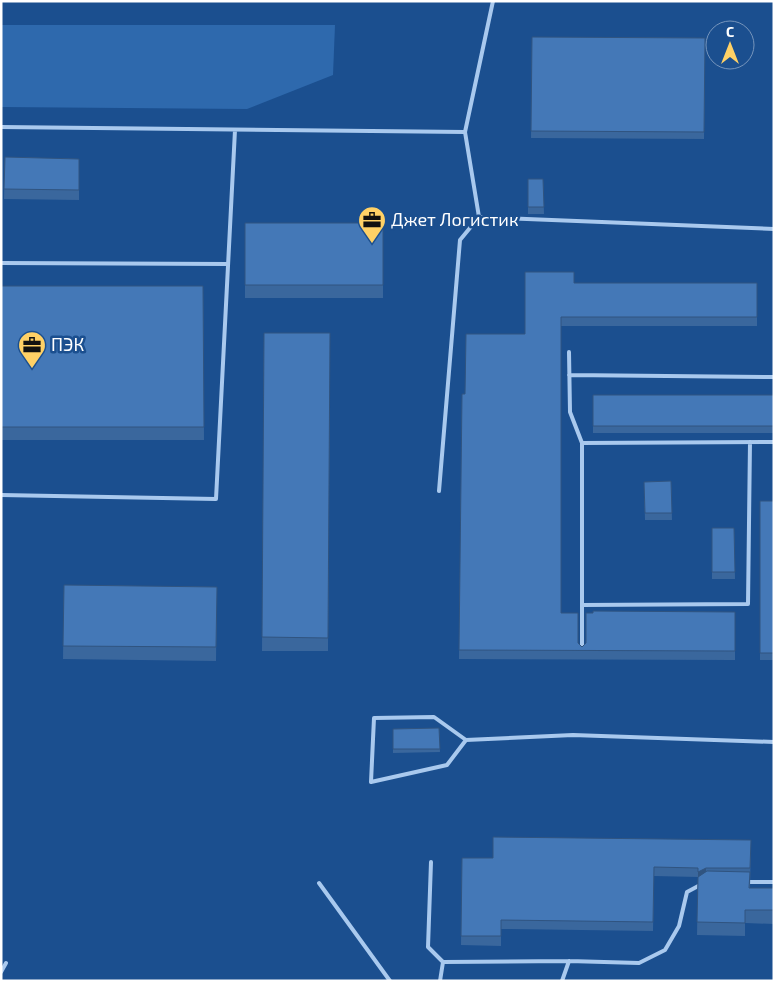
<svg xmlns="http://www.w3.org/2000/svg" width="775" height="982" viewBox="0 0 775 982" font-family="'Exo 2',sans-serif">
<rect width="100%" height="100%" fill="#1b4f8f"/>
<!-- green -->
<path fill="#2e69ad" d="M 1,25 L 335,25 L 333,75 L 247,109 L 1,107 Z"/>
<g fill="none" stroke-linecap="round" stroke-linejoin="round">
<!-- lane -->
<path stroke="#a9c9ee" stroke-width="4" d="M 493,1 L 465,132 L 479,217 L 774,229
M 1,127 L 465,132
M 1,263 L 228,264
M 569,352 L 570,412 L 582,443 L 582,649
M 569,375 L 774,377
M 582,443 L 774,442
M 439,491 L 460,240 L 479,217
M 1,495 L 216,499 L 235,130
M 582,605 L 748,604 L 750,442
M 466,740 L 447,765 L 371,782 L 374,718 L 434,717 L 466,740 L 573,735 L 774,742
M 431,862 L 428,947 L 443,962
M 745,882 L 774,882
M 319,883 L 390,981
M 1,972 L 6,963
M 440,981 L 443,962 L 569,961 L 639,963 L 665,950 L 679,926 L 687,892 L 702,884
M 562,981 L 569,961"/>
</g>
<!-- wall -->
<path fill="#3a679d" d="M 532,37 L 705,38 L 704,139 L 531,138 Z
M 5,157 L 79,159 L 79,200 L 4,199 Z
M 528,179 L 543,179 L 544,214 L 528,214 Z
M 245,223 L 383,223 L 383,298 L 245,298 Z
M 574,283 L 757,283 L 757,326 L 561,326 L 561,613 L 578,643 L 582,647 L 735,612 L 735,660 L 459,659 L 462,394 L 465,394 L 525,334 Z
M 1,286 L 203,286 L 204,440 L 1,440 Z
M 264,333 L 330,333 L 328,651 L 262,651 Z
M 593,395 L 774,395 L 774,433 L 593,433 Z
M 671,481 L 672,520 L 645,520 L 644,482 Z
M 760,501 L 774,501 L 774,660 L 760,660 Z
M 712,528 L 734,528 L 735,579 L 712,579 Z
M 64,585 L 217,587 L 216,661 L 63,659 Z
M 439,728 L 440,752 L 393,753 L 393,729 Z
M 751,840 L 750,888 L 774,888 L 774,924 L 745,923 L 745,936 L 697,935 L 698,877 L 654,876 L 653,931 L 501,929 L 501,946 L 461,945 L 462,858 L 493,858 Z"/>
<!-- shaded-wall -->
<path fill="#305480" d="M 706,868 L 706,877 L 698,881 L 698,872 Z"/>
<!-- building -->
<path fill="#4478b7" stroke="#305480" d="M 532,37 L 705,38 L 704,132 L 531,131 Z
M 5,157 L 79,159 L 79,190 L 4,189 Z
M 528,179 L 543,179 L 544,207 L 528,207 Z
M 245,223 L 383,223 L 383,285 L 245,285 Z
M 525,272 L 574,272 L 574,283 L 757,283 L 757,317 L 561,317 L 561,613 L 578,613 L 578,643 L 582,647 L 586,643 L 586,613 L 593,613 L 593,611 L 735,612 L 735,651 L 459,650 L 462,394 L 465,394 L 466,334 L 525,334 Z
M 1,286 L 203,286 L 204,427 L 1,427 Z
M 264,333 L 330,333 L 328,638 L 262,637 Z
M 593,395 L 774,395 L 774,426 L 593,426 Z
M 671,481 L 672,513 L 645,513 L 644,482 Z
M 760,501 L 774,501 L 774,653 L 760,653 Z
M 712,528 L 734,528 L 735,572 L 712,572 Z
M 64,585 L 217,587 L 216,647 L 63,646 Z
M 439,728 L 440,749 L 393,749 L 393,729 Z
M 774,828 L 774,858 L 773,858 Z
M 493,837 L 751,840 L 750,868 L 706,868 L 698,872 L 698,868 L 654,867 L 653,922 L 501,920 L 501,936 L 461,936 L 462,858 L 493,858 Z
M 707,871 L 750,872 L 749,888 L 774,888 L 774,910 L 745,910 L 745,923 L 697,922 L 698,877 Z"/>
<!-- icons -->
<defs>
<g id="office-pin" transform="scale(1.4375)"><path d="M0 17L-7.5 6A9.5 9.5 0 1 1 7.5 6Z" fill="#ffd166" stroke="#1b4f8f"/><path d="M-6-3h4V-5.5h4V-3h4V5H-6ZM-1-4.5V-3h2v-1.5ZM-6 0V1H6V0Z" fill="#111"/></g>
</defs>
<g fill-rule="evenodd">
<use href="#office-pin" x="372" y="220"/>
<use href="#office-pin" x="32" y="345"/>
</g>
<g text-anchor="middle" stroke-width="5" stroke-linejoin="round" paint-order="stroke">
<!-- poi labels -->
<g font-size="18" fill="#fff" stroke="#1b4f8f" text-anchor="start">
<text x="391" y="226">Джет Логистик</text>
<text x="51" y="351">ПЭК</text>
</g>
</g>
<!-- border -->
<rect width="775" height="982" fill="none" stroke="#ffffff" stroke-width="5"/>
<!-- north arrow -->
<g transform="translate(730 45)"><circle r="24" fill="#1b4f8f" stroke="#7695bc"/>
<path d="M0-4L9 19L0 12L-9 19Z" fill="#ffd166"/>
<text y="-8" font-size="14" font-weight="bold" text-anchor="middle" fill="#ffffff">С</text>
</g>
</svg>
